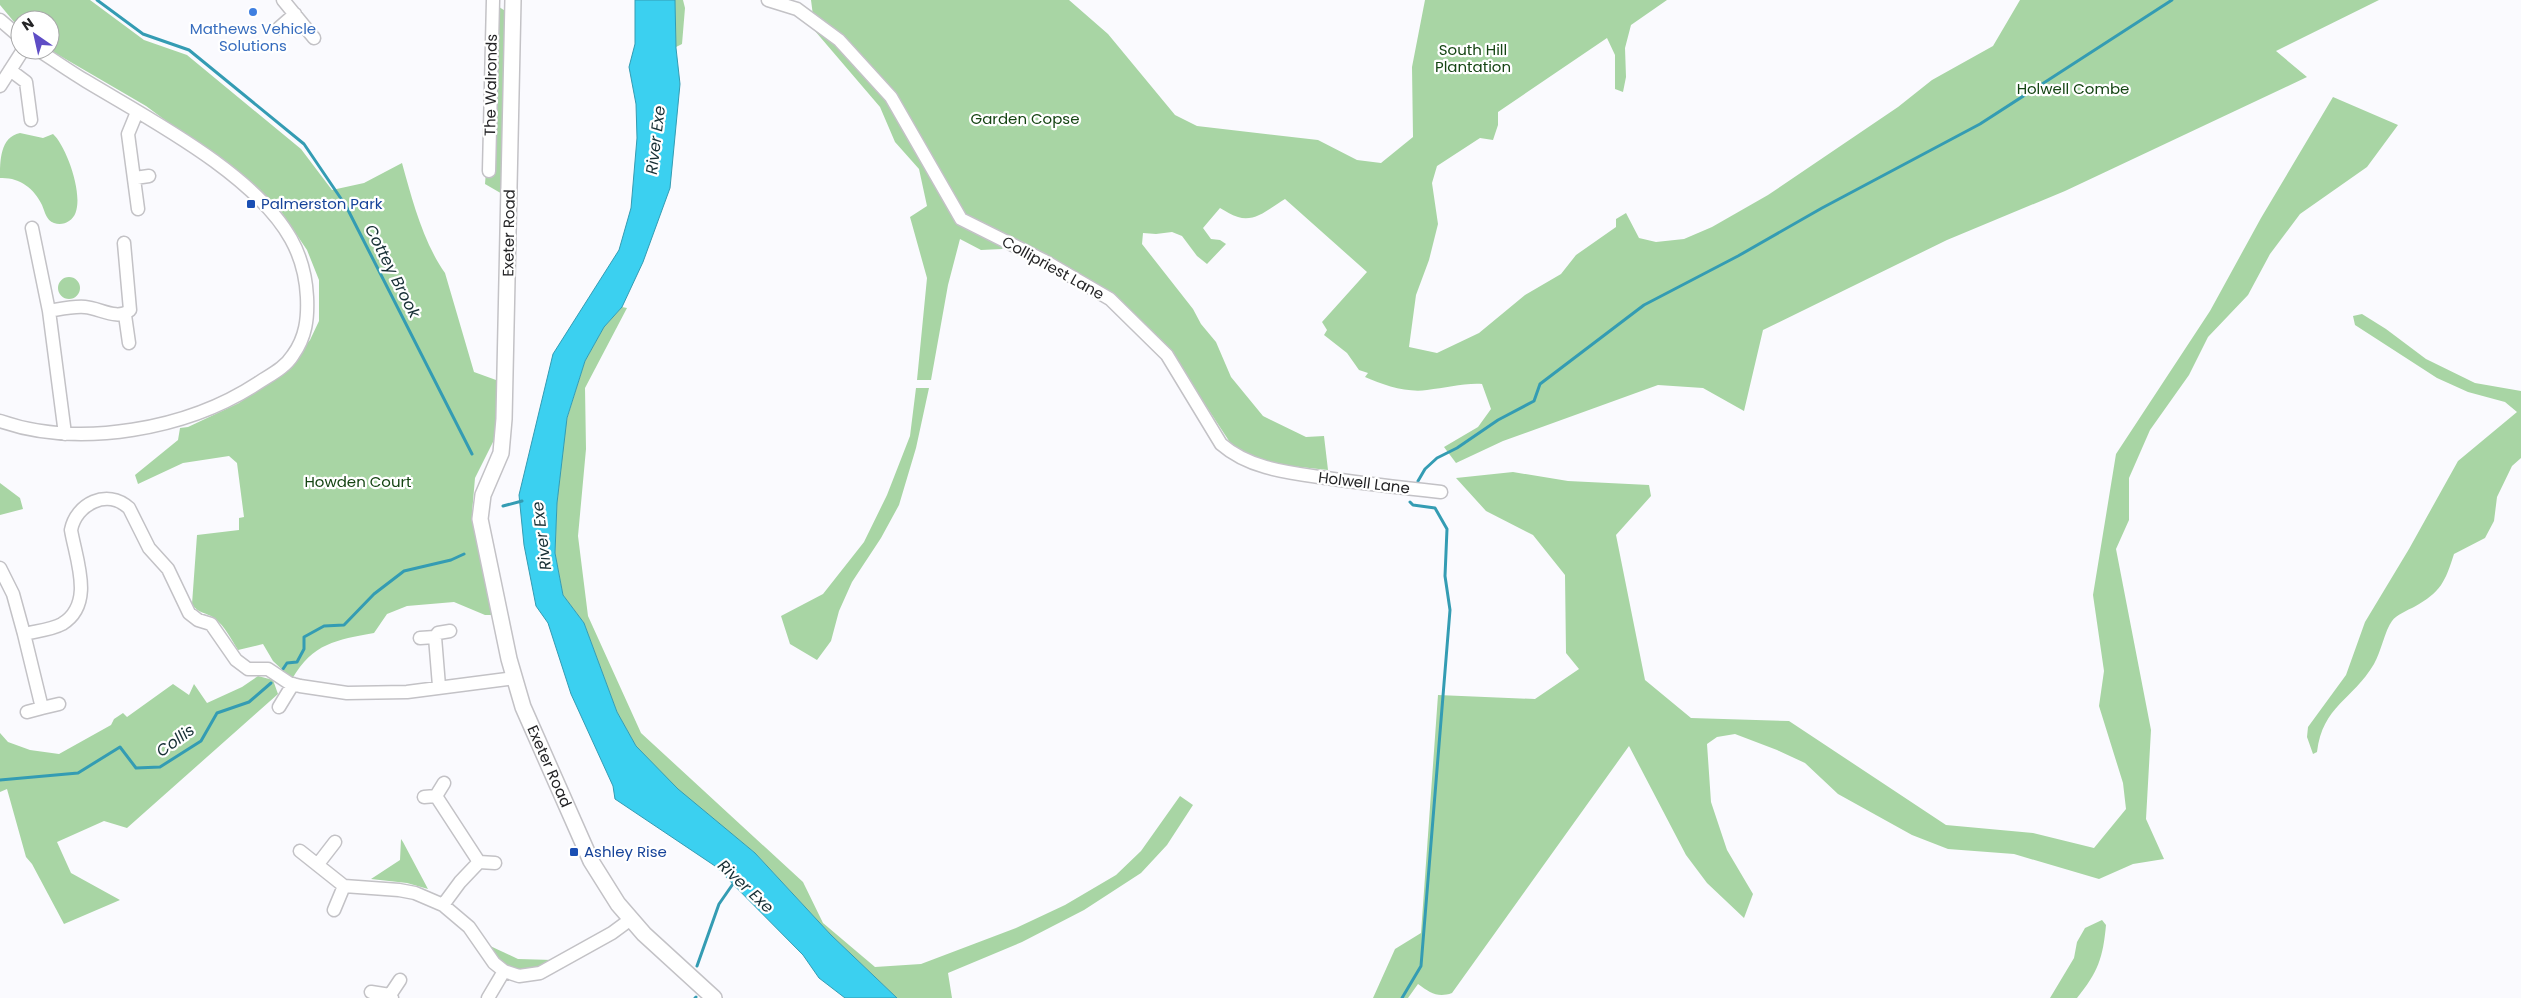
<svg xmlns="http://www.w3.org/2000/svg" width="2521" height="998" viewBox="0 0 2521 998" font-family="Poppins,sans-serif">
<rect width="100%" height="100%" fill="#fafafe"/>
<!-- green -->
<path fill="#a8d5a4" d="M 0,0 L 90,0 L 144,40 L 187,55 L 301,149 L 332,190 L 364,183 L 402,163 C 412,199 423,242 445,273 L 474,372 L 496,380 L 498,432 L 475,478 L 472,513 L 494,615 L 485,615 L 454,602 L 407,606 L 387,614 L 374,633 C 336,640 313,643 292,679 L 273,661 L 263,644 L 238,650 C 231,639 225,626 214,618 C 206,612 198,614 192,604 L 197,535 L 239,530 L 239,518 L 244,517 L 237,463 L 229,456 L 183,463 L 138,484 L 135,475 L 178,440 L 180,428 L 188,427 L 239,403 L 285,370 L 310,340 L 319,321 L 319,280 L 307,250 L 280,210 L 239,175 L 146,106 L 50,50 L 50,20 L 20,20 L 20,29 L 0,5 Z
M 675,0 L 683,0 L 685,8 L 682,44 L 676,47 Z
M 811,0 L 1069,0 L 1108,34 L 1175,115 L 1197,126 L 1318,140 L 1357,160 L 1381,163 L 1413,137 L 1412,67 L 1425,0 L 1667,0 L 1631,25 L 1625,48 L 1626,77 L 1623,92 L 1615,89 L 1615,55 L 1607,38 L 1498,112 L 1498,125 L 1493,140 L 1480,138 L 1437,166 L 1432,183 L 1438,224 L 1429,260 L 1416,295 L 1409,347 L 1437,353 L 1479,333 L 1525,295 L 1561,274 L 1576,255 L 1616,227 L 1616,219 L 1626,213 L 1639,238 L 1656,242 L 1684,239 L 1712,227 L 1768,195 L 1898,107 L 1932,80 L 1993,46 L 2020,0 L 2379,0 L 2276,51 L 2307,77 L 2065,191 L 1947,240 L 1763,330 L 1744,411 L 1703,388 L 1658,385 L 1503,441 L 1456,463 L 1444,447 L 1478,427 L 1491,409 L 1482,384 C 1463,383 1446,388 1427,390 C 1407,393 1383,385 1365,377 L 1368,373 L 1359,370 L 1347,353 L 1324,335 L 1327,330 L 1322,322 L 1367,272 L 1285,199 C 1271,207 1255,223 1238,217 C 1231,215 1226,211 1220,208 L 1203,228 L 1211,239 L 1220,240 L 1226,244 L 1207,264 L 1197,256 L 1182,236 L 1172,232 L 1156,234 L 1143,233 L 1142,244 L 1193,309 L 1201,324 L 1216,342 L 1231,377 L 1263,416 L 1306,437 L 1324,436 L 1328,470 L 1281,465 L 1251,456 L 1233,447 L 1170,351 L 1096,285 L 1010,236 L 1002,249 L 981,250 L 960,239 L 948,285 L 931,380 L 917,380 L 927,278 L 910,217 L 927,206 L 919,169 L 895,142 L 880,107 L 815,31 Z
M 499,7 L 507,12 L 504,195 L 485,184 Z
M 2333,97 L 2398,125 L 2367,167 L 2300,214 L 2270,254 L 2248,295 L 2208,337 L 2189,375 L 2150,430 L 2129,478 L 2129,520 L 2116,549 L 2151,730 L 2146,819 L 2164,859 L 2133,864 L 2099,879 L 2014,854 L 1948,849 L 1912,835 L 1838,794 L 1805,763 L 1777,750 L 1735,734 L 1717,737 L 1707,744 L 1711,802 L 1727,850 L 1753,894 L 1744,918 L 1707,883 L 1686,855 L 1629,746 L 1452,993 C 1438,998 1430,993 1418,984 L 1408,998 L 1373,998 L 1395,949 L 1421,933 L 1438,695 L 1535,699 L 1579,669 L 1566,653 L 1565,575 L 1533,535 L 1486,511 L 1456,478 L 1513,472 L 1568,481 L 1649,485 L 1651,496 L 1616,535 L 1645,680 L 1691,718 L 1789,721 L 1946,825 L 2033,833 L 2094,848 L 2126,809 L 2123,783 L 2099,706 L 2104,671 L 2093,595 L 2116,454 L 2210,311 L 2261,218 Z
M 20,133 L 43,138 L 53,134 C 67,146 90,209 69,221 C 65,224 59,225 54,223 C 46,220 45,212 42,205 C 34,188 19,177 0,178 C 0,161 0,137 20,133 Z
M58 288a11 11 0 1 1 22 0a11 11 0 1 1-22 0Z
M 622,307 L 627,308 L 585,388 L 586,449 L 578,536 L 588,616 L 641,733 L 803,882 L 823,923 L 875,967 L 921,964 L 1016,928 L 1065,905 L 1116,875 L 1141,851 L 1180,796 L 1193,805 L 1167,845 L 1141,873 L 1084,910 L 1022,942 L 948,973 L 952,998 L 897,998 L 831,935 L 755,853 L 677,789 L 636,746 L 617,712 L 584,623 L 563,595 L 555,553 L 557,503 L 566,422 L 585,361 L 604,327 Z
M 2362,314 L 2386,329 L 2426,359 L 2475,383 L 2521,391 L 2521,458 L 2512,466 L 2497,497 L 2494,521 L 2485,538 L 2454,554 C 2445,582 2441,592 2414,607 C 2408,610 2396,615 2392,621 C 2385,630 2381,652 2374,664 C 2352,701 2323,705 2317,752 L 2313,754 L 2307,737 L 2308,727 L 2346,675 L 2365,622 L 2409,549 L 2458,461 L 2517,412 L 2505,402 L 2468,392 L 2437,378 L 2355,325 L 2353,316 Z
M 916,388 L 929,388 L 916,448 L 899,505 L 881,538 L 852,582 L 839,611 L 831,641 L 817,660 L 790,644 L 781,616 L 823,594 L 864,542 L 887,495 L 910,436 Z
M 0,483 L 20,498 L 23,509 L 0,515 Z
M 258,676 L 273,680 L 278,694 L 127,828 L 104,821 L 57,842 L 71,873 L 120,900 L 64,924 L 32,864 L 26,857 L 7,789 L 0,792 L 0,733 L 8,742 L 30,750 L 59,754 L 111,725 L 114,719 L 123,713 L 127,717 L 173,684 L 189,695 L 194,684 L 207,703 L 242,687 Z
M 401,839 L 403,842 L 428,889 L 407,883 L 371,879 L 400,860 Z
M 2102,920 L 2106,925 C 2103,958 2098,972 2077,998 L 2050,998 L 2074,958 L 2077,942 L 2085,928 Z
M 488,945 L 518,959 L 553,960 C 521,977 508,973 488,945 Z"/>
<!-- water -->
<path fill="#3bd0f0" stroke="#349cb3" d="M 635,0 L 675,0 L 676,48 L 680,84 L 670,188 L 643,262 L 622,307 L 604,327 L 585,361 L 567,418 L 557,503 L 555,553 L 563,595 L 584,623 L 617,712 L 636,746 L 678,789 L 755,853 L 831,935 L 897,998 L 845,998 L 819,978 L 803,955 L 715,866 L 615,799 L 613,786 L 571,694 L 548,623 L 536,606 L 524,545 L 519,495 L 553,354 L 619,250 L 631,208 L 637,138 L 636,104 L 629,67 L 635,44 Z"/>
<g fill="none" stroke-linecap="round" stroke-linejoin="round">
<!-- stream -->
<path stroke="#349cb3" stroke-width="3" d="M 97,0 L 143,34 L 189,50 L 304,144 L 346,206 L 472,454
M 1418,481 L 1425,469 L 1437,458 L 1457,448 L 1498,420 L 1534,401 L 1540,384 L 1644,305 L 1738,256 L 1822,208 L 1980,124 L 2172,0
M 503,506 L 522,501
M 283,669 L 287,663 L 297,662 L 304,649 L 304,637 L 324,626 L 344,625 L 374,594 L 404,571 L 451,560 L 464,554
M 0,780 L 78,773 L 120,747 L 136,768 L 160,767 L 201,741 L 217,713 L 249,702 L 271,683
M 697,966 L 719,904 L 735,881
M 695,998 L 696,997
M 1402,998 L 1421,966 L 1450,610 L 1445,576 L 1447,529 L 1435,508 L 1413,505 L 1410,502"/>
<!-- minor casing -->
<g stroke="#c3c2c6" stroke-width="15">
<path id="minor" d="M 283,0 L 314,38
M 768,0 L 797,9 L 839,40 L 891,97 L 961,219 L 1043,260 L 1110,299 L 1167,355 L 1221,444 C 1252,471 1295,473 1333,479 C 1369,484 1405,488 1441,492
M 0,20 L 20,37
M 279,28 L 295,14
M 10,70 L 26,82 L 31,120
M 0,86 L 23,50
M 137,112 L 128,134 L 138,209
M 489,171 L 493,0
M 135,178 L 149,176
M 32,228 L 49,311 C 61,309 73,306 85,307 C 100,308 117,321 130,310 L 124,243
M 49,311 L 65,434
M 125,315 L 129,343
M 0,421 C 80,449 188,429 258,383 C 270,375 285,368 293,355 C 306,337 308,318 307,297 C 306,277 301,257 291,239 C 255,174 149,119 86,81 C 69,71 54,60 38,50
M 0,568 L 13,594 L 24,634 C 36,631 51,630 62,624 C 95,604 76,560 71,530 C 76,504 107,488 129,508 L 149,548 L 168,569 L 189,613 L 198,620 L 211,624 L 236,660 L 248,669 L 268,669 L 289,683 L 300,686 L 347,693 L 407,692 L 515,678
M 24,634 L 42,708 L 59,704
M 435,637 L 439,686
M 420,638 L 435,637 L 438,633 L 450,631
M 279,707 L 293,684
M 27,712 L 42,708
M 436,796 L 479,862 L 460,882 L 443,905
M 424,797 L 436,796 L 444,783
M 300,851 L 344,886 L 399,890 L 415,893 L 443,905 L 469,927 L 494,963 L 504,971 L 519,976 L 540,973 L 612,933 L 631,919
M 479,862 L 495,863
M 318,864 L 335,842
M 334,910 L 344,886
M 371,992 L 390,995 L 392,998
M 390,995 L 400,980
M 488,998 L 504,971"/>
</g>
<!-- major casing -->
<g stroke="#c3c2c6" stroke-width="18">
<g id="major">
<path id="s1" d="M 513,0 L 504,419 L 501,453 L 483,495 L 480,519 L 509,659 L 523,707 L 591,861 L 618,904 L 644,934 L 714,998"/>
</g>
</g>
<!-- minor -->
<use href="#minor" stroke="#fff" stroke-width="12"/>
<!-- major -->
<use href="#major" stroke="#fff" stroke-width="15"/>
</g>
<!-- markers -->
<circle fill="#3f7fe0" stroke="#fff" stroke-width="2" cx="253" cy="12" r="5"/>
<g fill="#1a4fb4" stroke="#fff" stroke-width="2">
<rect x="246" y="199" width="10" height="10" rx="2.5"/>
<rect x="569" y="847" width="10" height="10" rx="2.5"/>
</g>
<g text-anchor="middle" stroke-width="4.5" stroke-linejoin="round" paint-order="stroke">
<!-- shop labels -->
<g font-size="15" fill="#366cbe" stroke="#fff">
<text x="253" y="34">Mathews Vehicle<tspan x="253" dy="17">Solutions</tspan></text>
</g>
<!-- park labels -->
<g font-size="15" fill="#154513" stroke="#fff">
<text x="1473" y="55">South Hill<tspan x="1473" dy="17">Plantation</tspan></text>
<text x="2073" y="94">Holwell Combe</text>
<text x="1025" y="124">Garden Copse</text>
<text x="358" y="487">Howden Court</text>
</g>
<!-- street labels -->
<g font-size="15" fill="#242426" stroke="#fff">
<text transform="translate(491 85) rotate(-89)" y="5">The Walronds</text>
<text transform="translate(509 233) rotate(-89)" y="5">Exeter Road</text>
<text transform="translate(1053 268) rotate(29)" y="5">Collipriest Lane</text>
<text transform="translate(1364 483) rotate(7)" y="5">Holwell Lane</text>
<text dy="5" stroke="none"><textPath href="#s1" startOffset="781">Exeter Road</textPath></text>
</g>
<!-- transit labels -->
<g font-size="15" fill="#164399" stroke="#fff" text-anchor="start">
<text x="261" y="209">Palmerston Park</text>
<text x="584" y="857">Ashley Rise</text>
</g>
<!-- water labels -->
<g font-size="16" font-style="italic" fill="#172f35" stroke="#fff">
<text transform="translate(655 140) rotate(-83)" y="6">River Exe</text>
<text transform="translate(393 271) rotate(63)" y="6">Cottey Brook</text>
<text transform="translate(541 536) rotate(-97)" y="6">River Exe</text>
<text transform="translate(175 740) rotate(-36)" y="6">Collis</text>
<text transform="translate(746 886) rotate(43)" y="6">River Exe</text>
</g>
</g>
<!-- north arrow -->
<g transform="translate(35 35) rotate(326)"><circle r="24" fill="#ffffff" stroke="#a7a7a8"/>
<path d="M0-4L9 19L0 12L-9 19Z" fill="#5e4dc5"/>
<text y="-8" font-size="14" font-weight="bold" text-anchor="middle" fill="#242426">N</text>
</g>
</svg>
